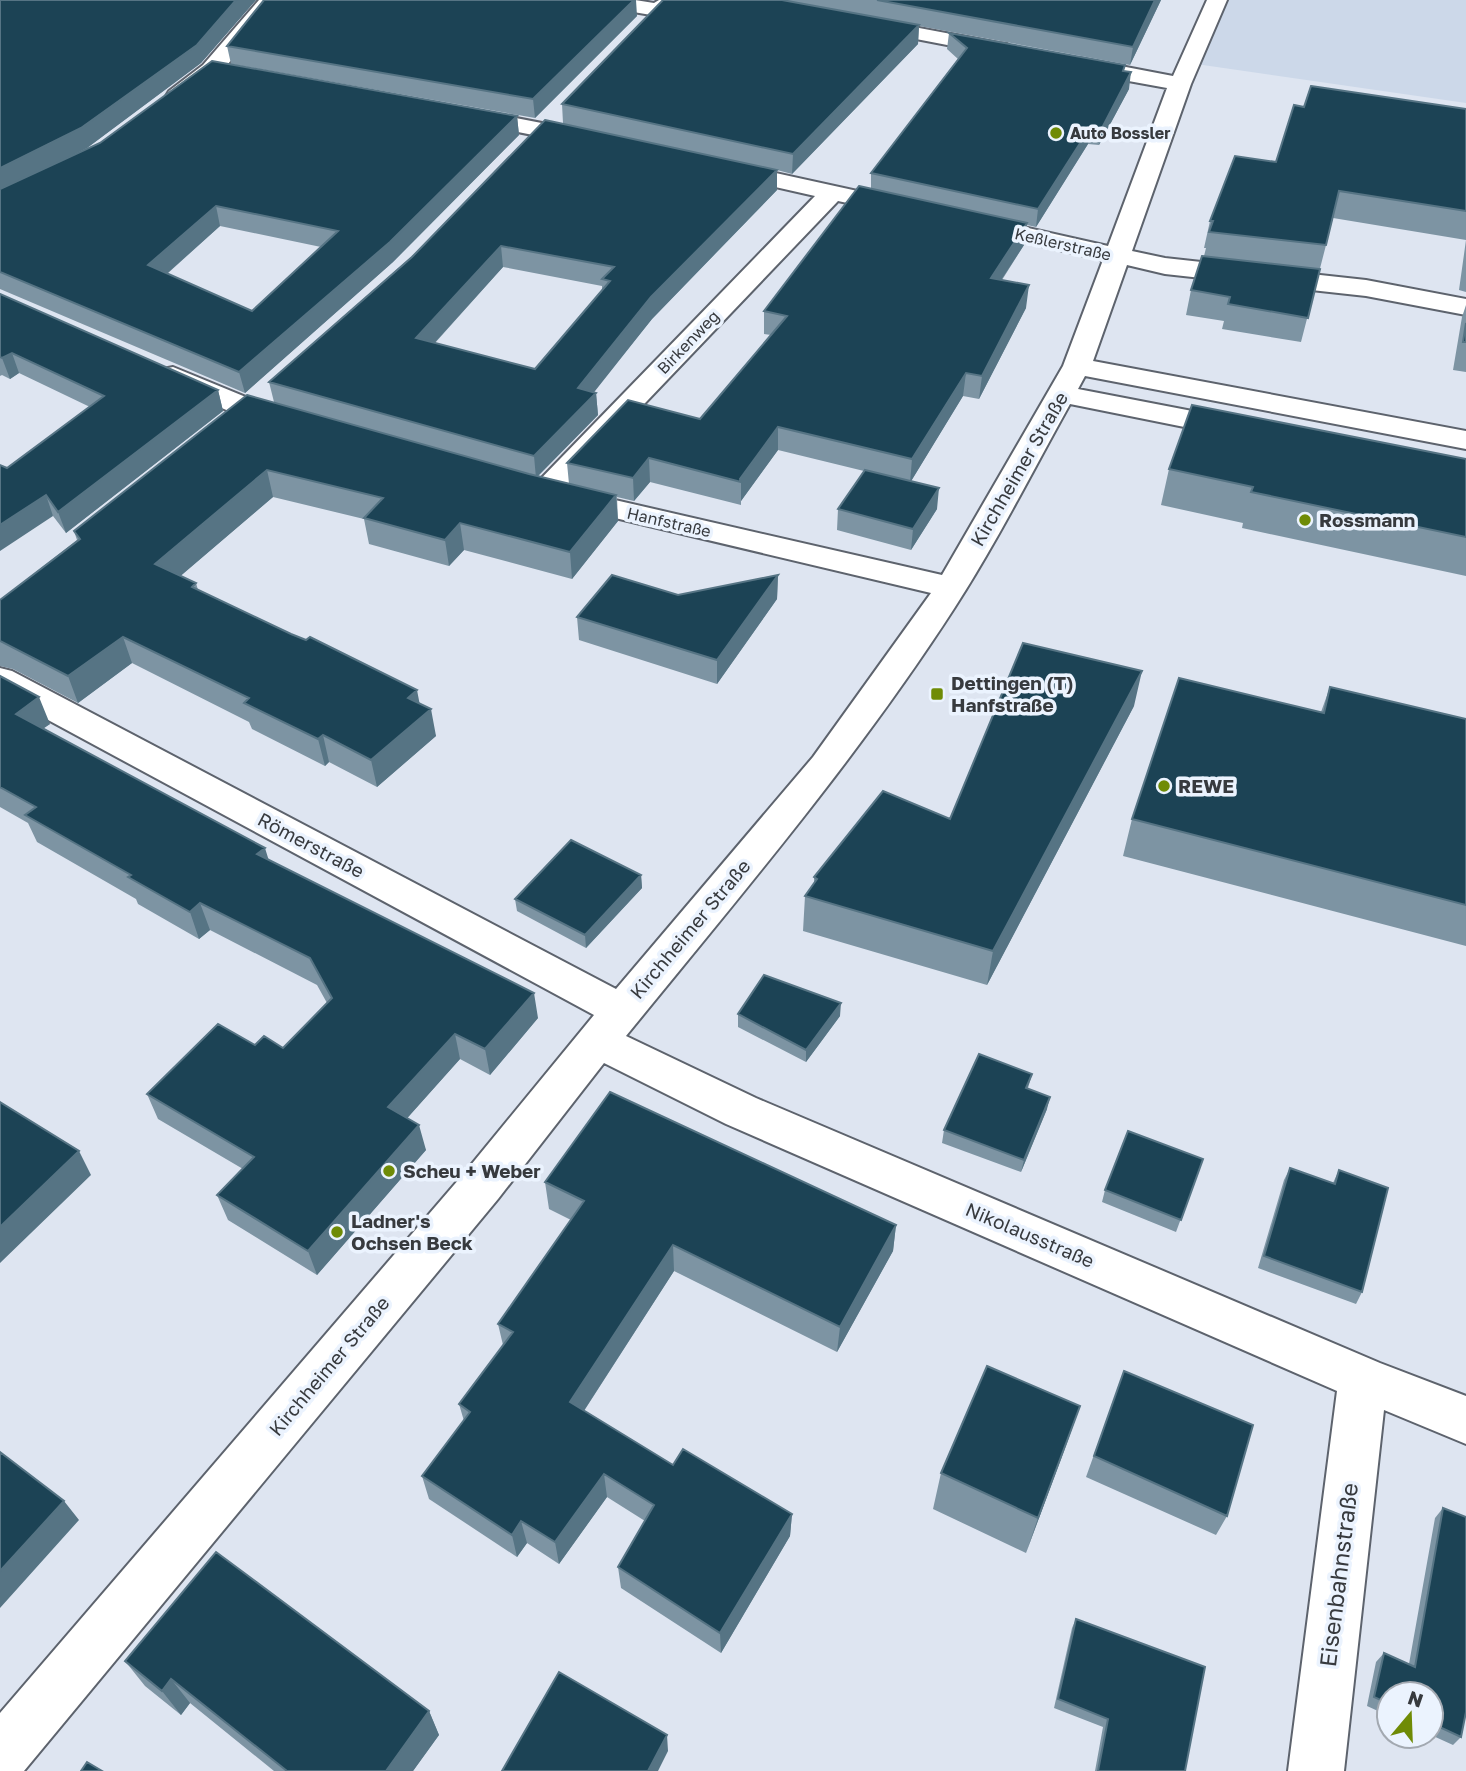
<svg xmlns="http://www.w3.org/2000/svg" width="1466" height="1771" viewBox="0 0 1466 1771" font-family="'Golos Text',sans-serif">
<rect width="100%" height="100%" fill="#dee5f1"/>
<!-- built -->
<path fill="#ccd8e9" d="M 1217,0 L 1466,0 L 1466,103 L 1189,63 Z"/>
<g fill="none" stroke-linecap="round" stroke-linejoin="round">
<!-- minor casing -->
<g stroke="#5d636d" stroke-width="4">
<path id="minor" d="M 259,0 L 280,0 L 219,75 L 185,101 L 169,101 L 166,96 L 169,91 L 203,65 Z
M 588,0 L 635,0 L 654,3 L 659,0 L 683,0 L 664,14 L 657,16 L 598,6 L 591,4 Z
M 1207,0 L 1227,0 L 1191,84 L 1132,251 L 1165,258 L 1366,280 L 1466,299 L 1466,315 L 1366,296 L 1165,274 L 1127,265 L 1093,361 L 1466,431 L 1466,449 L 1085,376 L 1078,389 L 1239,420 L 1249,423 L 1254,429 L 1249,435 L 1239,438 L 1070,404 C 1032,472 997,542 955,607 C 857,759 740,896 626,1036 L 756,1098 L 1380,1363 L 1466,1396 L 1466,1444 L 1384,1410 L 1344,1771 L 1288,1771 L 1337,1391 L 726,1124 L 604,1063 L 498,1199 L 24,1771 L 0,1771 L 0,1713 L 466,1171 L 594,1015 L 0,694 L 0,668 L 12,671 L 616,989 L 813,757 L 931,593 L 556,504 L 552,499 L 543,501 L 532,498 L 528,492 L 815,196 L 718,174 L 714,169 L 718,164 L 726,162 L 903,201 L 912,203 L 915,208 L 912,213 L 903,215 L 838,201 L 562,490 L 567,489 L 942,575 L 1063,366 L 1103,260 L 966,229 L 962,224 L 966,219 L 975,216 L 1108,246 L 1167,88 L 1079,72 L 1071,70 L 1068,65 L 1071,60 L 1079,58 L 1173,76 Z
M 866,18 L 999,43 L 1007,44 L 1010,49 L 1007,54 L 999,55 L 859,28 L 855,24 L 859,20 Z
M 465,108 L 588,132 L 596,134 L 600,139 L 596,144 L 588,146 L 457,120 L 454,115 L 457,110 Z
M 173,367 L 258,402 L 296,413 L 301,419 L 296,425 C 265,433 194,395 163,381 L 159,375 L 163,369 Z"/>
</g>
<!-- minor -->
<use href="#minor" fill="#fff" fill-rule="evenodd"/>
</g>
<!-- wall -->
<path fill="#7d94a3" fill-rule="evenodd" d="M 0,0 L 256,0 L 201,63 L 87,148 L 55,164 L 517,116 L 519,135 L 393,262 L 245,393 L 0,289 ZM 220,226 L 321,247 L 252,311 L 167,274 Z
M 663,0 L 1161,0 L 1130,65 L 919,26 L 918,44 L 792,174 L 777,170 L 777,190 L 652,319 L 593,392 L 596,393 L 598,415 L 538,476 L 569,484 L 567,463 L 700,419 L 771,335 L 764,334 L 764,311 L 871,189 L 871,173 L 958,59 L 947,49 L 949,33 L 1124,71 L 1129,89 L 1099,145 L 1088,144 L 1036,227 L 1027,225 L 1024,245 L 1002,280 L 1026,308 L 979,399 L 963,396 L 911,481 L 937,509 L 911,550 L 837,530 L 838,509 L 864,471 L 778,450 L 741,501 L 741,505 L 650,482 L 634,501 L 617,497 L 618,521 L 572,579 L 464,550 L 449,566 L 369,544 L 364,519 L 273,497 L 180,576 L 196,583 L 198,590 L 420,704 L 436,736 L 377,787 L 329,762 L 325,766 L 252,729 L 249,722 L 132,663 L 78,703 L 13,669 L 0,666 L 0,600 L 77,540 L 74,531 L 274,402 L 269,382 L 563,123 L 562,104 ZM 503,267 L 602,286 L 602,290 L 535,369 L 435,343 Z
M 637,16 L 535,118 L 231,64 L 227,46 Z
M 1304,107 L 1466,109 L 1466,292 L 1459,290 L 1466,240 L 1333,218 L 1301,342 L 1222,329 L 1224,321 L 1186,315 L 1191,290 L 1204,256 L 1206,248 L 1204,248 L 1210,221 L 1276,162 Z
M 0,294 L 218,390 L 223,411 L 66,533 L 53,516 L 7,468 L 90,407 L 19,373 L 10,379 L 2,375 L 0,376 Z
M 1466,305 L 1466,372 L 1453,370 L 1462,317 Z
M 1466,459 L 1466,576 L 1242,528 L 1243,523 L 1161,505 L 1169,469 Z
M 778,575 L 777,599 L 717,684 L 579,640 L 577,617 L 678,595 Z
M 0,676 L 50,724 L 43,728 L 538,1018 L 490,1075 L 460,1059 L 407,1118 L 426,1150 L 317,1275 L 228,1220 L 217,1195 L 243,1169 L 158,1119 L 147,1094 L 255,1045 L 283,1048 L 327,1003 L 317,985 L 210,930 L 199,939 L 138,904 L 136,899 L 37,842 L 28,823 L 0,807 Z
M 1330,687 L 1466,719 L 1466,946 L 1123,856 L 1132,819 L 1321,712 Z
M 1134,706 L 987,985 L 803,931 L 805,896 L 814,883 L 814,877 L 950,819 Z
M 641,875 L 642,888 L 586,948 L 517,911 L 515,899 Z
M 738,1014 L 840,1016 L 806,1062 L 738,1027 Z
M 1032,1074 L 1028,1088 L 1047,1109 L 1021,1172 L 942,1143 L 944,1130 Z
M 1203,1159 L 1176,1232 L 1102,1202 L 1105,1190 Z
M 1290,1168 L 1333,1183 L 1339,1170 L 1362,1292 L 1356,1304 L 1258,1268 L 1284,1180 Z
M 545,1182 L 896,1225 L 893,1251 L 837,1352 L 674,1271 L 584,1411 L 673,1465 L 792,1514 L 790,1536 L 721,1653 L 621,1588 L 618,1567 L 645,1521 L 607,1497 L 559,1564 L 527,1543 L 517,1557 L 429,1499 L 422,1476 L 464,1421 L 459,1404 L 503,1345 L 498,1324 L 571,1220 L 549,1209 Z
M 1124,1371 L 1227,1516 L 1216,1535 L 1086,1477 Z
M 1080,1406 L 1026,1553 L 933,1509 L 941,1473 Z
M 1443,1508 L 1461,1737 L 1453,1745 L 1431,1735 L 1431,1694 L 1389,1694 L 1389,1716 L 1367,1706 L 1376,1662 L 1384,1653 L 1409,1664 L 1435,1518 Z
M 1076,1619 L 1185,1771 L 1095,1771 L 1103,1727 L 1054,1708 L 1072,1628 Z
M 125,1661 L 429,1711 L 439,1735 L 413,1771 L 274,1771 L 190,1703 L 181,1715 L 145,1686 Z"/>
<!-- shaded-wall -->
<path fill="#567484" d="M 236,0 L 256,0 L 201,63 L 87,148 L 0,191 L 0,168 Z
M 634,0 L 636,0 L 637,16 L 535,118 L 533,99 Z
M 1155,0 L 1161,0 L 1130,65 L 1133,47 Z
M 919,25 L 918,44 L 792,174 L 793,154 Z
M 1131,72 L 1129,89 L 1099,145 L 1102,128 Z
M 517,116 L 519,135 L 393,262 L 245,393 L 239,372 Z
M 1091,126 L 1088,144 L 1036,227 L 1038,209 Z
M 777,170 L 777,190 L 652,319 L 580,410 L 596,393 L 598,415 L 536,478 L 534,456 L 578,388 L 651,297 Z
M 216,206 L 220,226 L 153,286 L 148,265 Z
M 1027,223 L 1024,245 L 988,300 L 991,278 Z
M 501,246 L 503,267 L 419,360 L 416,338 Z
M 1029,285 L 1026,308 L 979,399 L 982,376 Z
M 12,353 L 19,373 L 10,379 L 2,358 Z
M 966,373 L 963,396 L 910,483 L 912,459 Z
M 218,390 L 223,411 L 66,533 L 58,512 Z
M 778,427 L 778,450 L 741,501 L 741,482 L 740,479 Z
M 649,458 L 650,482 L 634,501 L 633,478 Z
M 267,470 L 273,497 L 163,591 L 155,564 Z
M 939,488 L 937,509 L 911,550 L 913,529 Z
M 46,495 L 53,516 L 0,551 L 0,525 Z
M 616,495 L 618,521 L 572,579 L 570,552 Z
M 460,523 L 464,550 L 449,566 L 445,540 Z
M 778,575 L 777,599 L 717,684 L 717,660 Z
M 123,637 L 132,663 L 78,703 L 68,676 Z
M 1142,671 L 1134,706 L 987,985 L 993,951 Z
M 417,690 L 422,716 L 431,709 L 436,736 L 377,787 L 371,760 L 408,698 Z
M 39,697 L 50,724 L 27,740 L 16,714 Z
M 323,735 L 329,762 L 325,766 L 318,739 Z
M 265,848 L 273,874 L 257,854 Z
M 641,875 L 642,888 L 586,948 L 585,935 Z
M 200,903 L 210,930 L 199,939 L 190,912 Z
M 534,993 L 538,1018 L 490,1075 L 485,1049 Z
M 841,1003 L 840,1016 L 806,1062 L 806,1050 Z
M 455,1034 L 460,1059 L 394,1133 L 388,1107 Z
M 1050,1097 L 1047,1109 L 1021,1172 L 1024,1160 Z
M 419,1125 L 426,1150 L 317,1275 L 308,1251 Z
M 79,1151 L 91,1175 L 0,1263 L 0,1227 Z
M 896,1225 L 893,1251 L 837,1352 L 840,1327 Z
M 673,1245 L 674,1271 L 574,1426 L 570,1402 Z
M 1080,1406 L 1067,1443 L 1026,1553 L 1038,1518 Z
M 604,1474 L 607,1497 L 559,1564 L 555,1542 Z
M 64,1501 L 79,1520 L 0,1608 L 0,1571 Z
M 792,1514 L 790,1536 L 721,1653 L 720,1633 Z
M 521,1521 L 527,1543 L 517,1557 L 512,1535 Z
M 171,1679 L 190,1703 L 181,1715 L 162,1691 Z
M 429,1711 L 439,1735 L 413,1771 L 386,1771 Z
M 667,1735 L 668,1751 L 658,1771 L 648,1771 Z"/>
<!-- building -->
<path fill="#1c4355" stroke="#567484" stroke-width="2" fill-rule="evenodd" d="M 0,0 L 236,0 L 197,45 L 81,128 L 0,168 Z
M 264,0 L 634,0 L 533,99 L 227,46 Z
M 663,0 L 782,0 L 919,25 L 793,154 L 562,104 Z
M 877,0 L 1155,0 L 1133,47 Z
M 949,33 L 1125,65 L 1123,71 L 1131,72 L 1102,128 L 1091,126 L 1038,209 L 871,173 L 967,48 Z
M 212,61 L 517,116 L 390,242 L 239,372 L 0,272 L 0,189 L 100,143 ZM 216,206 L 338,231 L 252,311 L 148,265 Z
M 1311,86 L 1466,109 L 1466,211 L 1339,191 L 1326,245 L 1209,232 L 1213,221 L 1210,221 L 1235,156 L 1276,162 L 1294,105 L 1304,107 Z
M 545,120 L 777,170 L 651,297 L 578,388 L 596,393 L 534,456 L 269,382 L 412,257 ZM 501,246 L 614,267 L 602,279 L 610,281 L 535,369 L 416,338 Z
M 859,186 L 1027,223 L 991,278 L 1029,285 L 982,376 L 966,373 L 912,459 L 778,427 L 740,479 L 741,482 L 649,458 L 633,478 L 567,463 L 628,400 L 700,419 L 787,316 L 764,311 Z
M 1202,256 L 1320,269 L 1308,318 L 1228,304 L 1230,297 L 1191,290 Z
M 0,294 L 218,390 L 58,512 L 46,495 L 0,525 L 0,465 L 7,468 L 104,396 L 12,353 L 2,358 L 0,357 Z
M 1466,323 L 1466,342 L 1463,342 Z
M 247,395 L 529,474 L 616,495 L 570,552 L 460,523 L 445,540 L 364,518 L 383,498 L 267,470 L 155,564 L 196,583 L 192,587 L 291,634 L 306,640 L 310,637 L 417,690 L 408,698 L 431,709 L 371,760 L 323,735 L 318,739 L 244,703 L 249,698 L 123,637 L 68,676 L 0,641 L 0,600 L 80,539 L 74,531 Z
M 1192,405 L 1466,459 L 1466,537 L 1251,492 L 1253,487 L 1169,469 Z
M 865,470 L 939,488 L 913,529 L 838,509 Z
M 612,575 L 678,595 L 778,575 L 717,660 L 577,617 Z
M 1023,643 L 1142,671 L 993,951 L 805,896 L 817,879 L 814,877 L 883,791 L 950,819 Z
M 0,676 L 39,697 L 16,714 L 265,848 L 257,854 L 534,993 L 485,1049 L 455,1034 L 388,1107 L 419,1125 L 308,1251 L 217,1195 L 254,1157 L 147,1094 L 218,1024 L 255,1045 L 264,1036 L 283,1048 L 332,998 L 310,958 L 200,903 L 190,912 L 128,877 L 131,875 L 25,815 L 36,807 L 0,787 Z
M 1179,678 L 1324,713 L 1330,687 L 1466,719 L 1466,905 L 1132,819 Z
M 571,840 L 641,875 L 585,935 L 515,899 Z
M 764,975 L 841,1003 L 806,1050 L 738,1014 Z
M 979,1054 L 1032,1074 L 1026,1088 L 1050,1097 L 1024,1160 L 944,1130 Z
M 610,1092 L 896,1225 L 840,1327 L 673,1245 L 570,1402 L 673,1465 L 683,1449 L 792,1514 L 720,1633 L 618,1567 L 654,1505 L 604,1474 L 555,1542 L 521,1521 L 512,1535 L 422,1476 L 470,1412 L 459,1404 L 513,1332 L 498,1324 L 584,1201 L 545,1182 Z
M 0,1102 L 79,1151 L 0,1227 Z
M 1128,1131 L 1203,1159 L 1181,1220 L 1105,1190 Z
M 1290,1168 L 1335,1184 L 1339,1170 L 1388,1188 L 1362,1292 L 1264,1256 Z
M 987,1366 L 1080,1406 L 1038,1518 L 941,1473 Z
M 1124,1371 L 1253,1425 L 1227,1516 L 1094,1456 Z
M 0,1452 L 64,1501 L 0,1571 Z
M 1443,1508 L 1466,1517 L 1466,1712 L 1461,1737 L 1431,1723 L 1431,1694 L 1389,1694 L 1389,1704 L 1374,1697 L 1384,1653 L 1415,1667 Z
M 216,1552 L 429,1711 L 386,1771 L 287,1771 L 171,1679 L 162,1691 L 125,1661 Z
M 1076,1619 L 1205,1667 L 1185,1771 L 1098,1771 L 1108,1719 L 1058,1699 Z
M 559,1672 L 667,1735 L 648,1771 L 502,1771 Z
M 87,1762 L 102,1771 L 81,1771 Z"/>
<!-- markers -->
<g fill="#6f8b06" stroke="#ebf3fe" stroke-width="2.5">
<circle cx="1056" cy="133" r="7"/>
<circle cx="1305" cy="520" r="7"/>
<rect x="930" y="687" width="14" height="14" rx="3.5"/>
<circle cx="1164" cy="786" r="7"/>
<circle cx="389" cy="1171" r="7"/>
<circle cx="337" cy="1232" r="7"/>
</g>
<g text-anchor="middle" stroke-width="7" stroke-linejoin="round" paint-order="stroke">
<!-- far-poi labels -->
<g font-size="16" font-weight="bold" fill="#373a3e" stroke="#ebf3fe" text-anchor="start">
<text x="1070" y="139">Auto Bossler</text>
</g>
<!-- far-street labels -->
<g font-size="16" fill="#373a3e" stroke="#ebf3fe">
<text transform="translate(1063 244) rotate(13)" y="6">Keßlerstraße</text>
<text transform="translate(688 342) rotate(-46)" y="6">Birkenweg</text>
<text transform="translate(669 522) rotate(13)" y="6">Hanfstraße</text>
</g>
<!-- street labels -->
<g font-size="19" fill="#373a3e" stroke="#ebf3fe">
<text transform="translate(1019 469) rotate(-60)" y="7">Kirchheimer Straße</text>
<text transform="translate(311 845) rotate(28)" y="7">Römerstraße</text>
<text transform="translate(690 929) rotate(-50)" y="7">Kirchheimer Straße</text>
<text transform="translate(1030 1235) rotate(23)" y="7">Nikolausstraße</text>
<text transform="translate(329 1366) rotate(-50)" y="7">Kirchheimer Straße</text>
</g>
<!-- poi labels -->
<g font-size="19" font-weight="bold" fill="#373a3e" stroke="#ebf3fe" text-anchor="start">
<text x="1319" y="527">Rossmann</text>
<text x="951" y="690">Dettingen (T)<tspan x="951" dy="22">Hanfstraße</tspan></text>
<text x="1178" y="793">REWE</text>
<text x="403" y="1178">Scheu + Weber</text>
<text x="351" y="1228">Ladner's<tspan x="351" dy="22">Ochsen Beck</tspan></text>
</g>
<!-- near-street labels -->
<g font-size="23" fill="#373a3e" stroke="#ebf3fe">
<text transform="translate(1339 1575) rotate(-83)" y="8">Eisenbahnstraße</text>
</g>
</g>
<!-- north arrow -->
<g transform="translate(1410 1715) rotate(19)"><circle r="33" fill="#ebf3fe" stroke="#a3a9b1" stroke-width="2"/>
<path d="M0-5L12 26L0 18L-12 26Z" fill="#6f8b06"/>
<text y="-10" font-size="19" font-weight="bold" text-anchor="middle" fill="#373a3e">N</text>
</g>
</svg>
